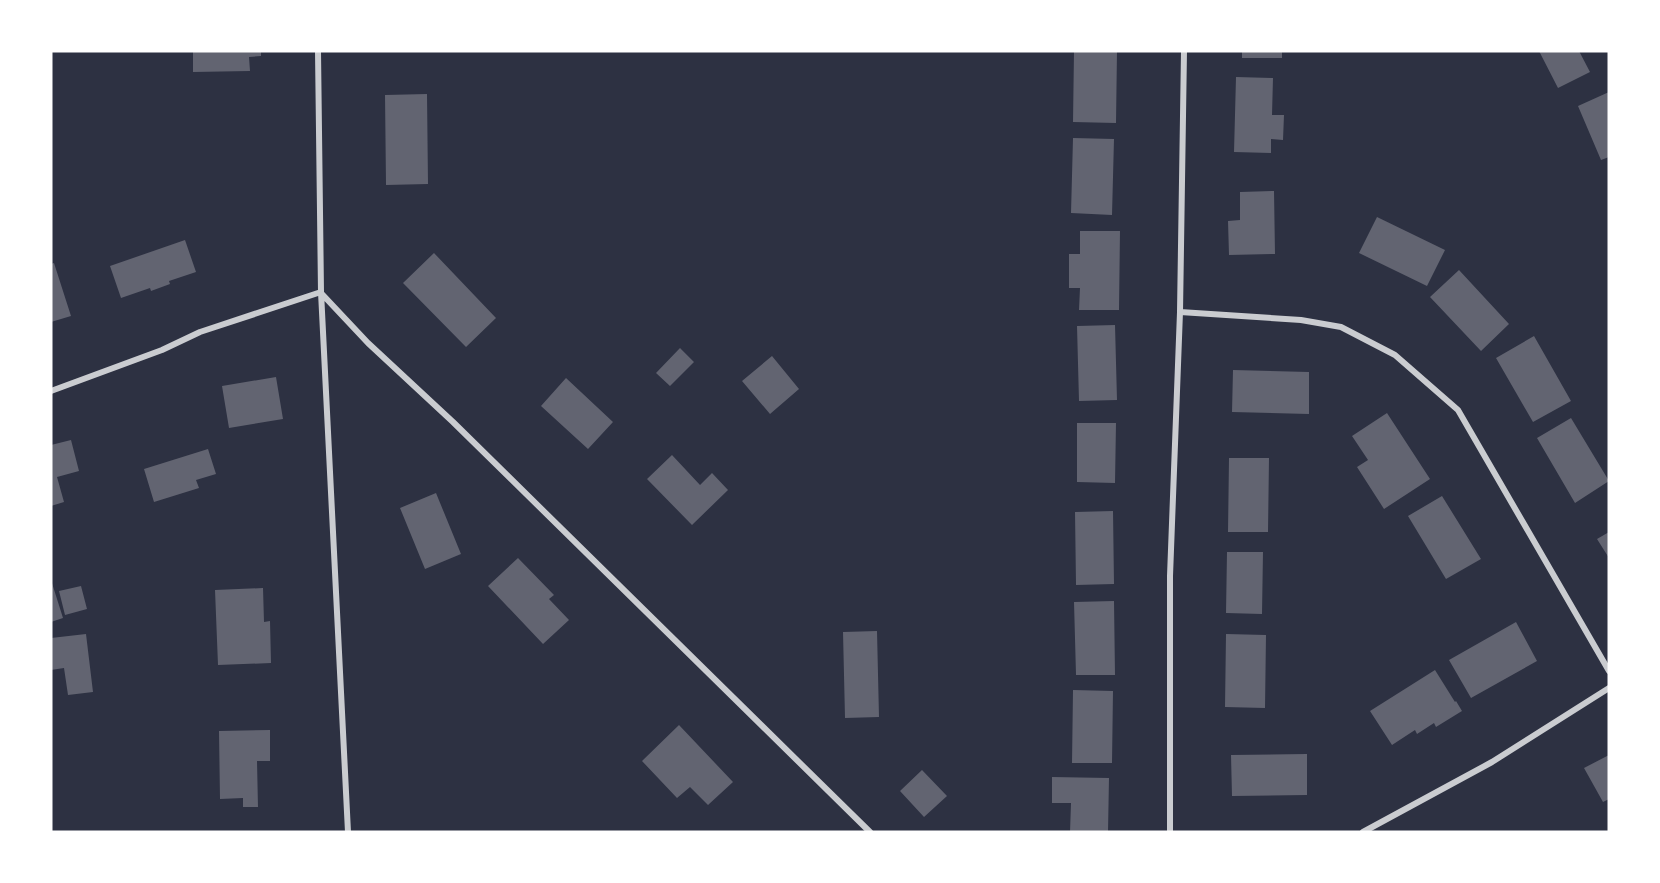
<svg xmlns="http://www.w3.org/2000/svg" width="1660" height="883" viewBox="0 0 1660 883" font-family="Karla,sans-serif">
<rect width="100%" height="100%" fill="#2d3142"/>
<!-- building -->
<path fill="#626471" d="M 193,51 L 261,51 L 261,56 L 249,57 L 250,71 L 193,72 Z
M 1074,51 L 1117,51 L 1116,123 L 1073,122 Z
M 1242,51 L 1282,51 L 1282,58 L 1242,58 Z
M 1539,51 L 1579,51 L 1590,72 L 1558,88 Z
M 1236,77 L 1273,78 L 1272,115 L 1284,115 L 1283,140 L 1271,139 L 1271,153 L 1234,152 Z
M 1609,92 L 1609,157 L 1601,160 L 1578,106 Z
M 427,94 L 428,184 L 386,185 L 385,95 Z
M 1073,138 L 1114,139 L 1112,215 L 1071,213 Z
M 1274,191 L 1275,254 L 1229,255 L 1228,221 L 1240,220 L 1240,192 Z
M 1377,217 L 1445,250 L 1427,286 L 1359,253 Z
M 1080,231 L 1120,231 L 1119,310 L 1079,310 L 1080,288 L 1069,288 L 1069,254 L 1080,254 Z
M 185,240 L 196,272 L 169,281 L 170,284 L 151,291 L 150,288 L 121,298 L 110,266 Z
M 434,253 L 496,318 L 466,347 L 403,283 Z
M 54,263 L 71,316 L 51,322 L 51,264 Z
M 1459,270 L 1509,324 L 1481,351 L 1430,297 Z
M 1115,325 L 1117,400 L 1079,401 L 1077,326 Z
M 1534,336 L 1571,401 L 1533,422 L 1496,358 Z
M 680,348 L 694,362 L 670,386 L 656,373 Z
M 772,356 L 799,389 L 770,414 L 742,381 Z
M 1233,370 L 1309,372 L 1309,414 L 1232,412 Z
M 276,377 L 283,419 L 229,428 L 222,386 Z
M 566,378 L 613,422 L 588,449 L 541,406 Z
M 1387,413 L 1430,479 L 1384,509 L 1357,467 L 1368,460 L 1352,436 Z
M 1571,418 L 1609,481 L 1575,503 L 1537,438 Z
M 1077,423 L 1116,423 L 1115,483 L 1077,482 Z
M 71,440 L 79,471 L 57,477 L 64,502 L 51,506 L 51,445 Z
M 208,449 L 216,474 L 196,480 L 199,488 L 154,502 L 144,469 Z
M 672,455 L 700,485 L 712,473 L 728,490 L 692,525 L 647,479 Z
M 1229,458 L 1269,458 L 1268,532 L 1228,532 Z
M 436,493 L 461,554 L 425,569 L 400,508 Z
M 1442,496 L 1481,559 L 1446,579 L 1408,516 Z
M 1113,511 L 1114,584 L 1076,585 L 1075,512 Z
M 1609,532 L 1609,558 L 1597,539 Z
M 1227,552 L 1263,552 L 1262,614 L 1226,613 Z
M 518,558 L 554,595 L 549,599 L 569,620 L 543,644 L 488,586 Z
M 51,580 L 63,618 L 51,622 Z
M 81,586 L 87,609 L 65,615 L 59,591 Z
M 263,588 L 264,622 L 270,621 L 271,663 L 218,665 L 215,590 Z
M 1114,601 L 1115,675 L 1076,675 L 1074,602 Z
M 1516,622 L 1537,661 L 1471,698 L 1449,660 Z
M 877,631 L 879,717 L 845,718 L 843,632 Z
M 86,634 L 93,692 L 68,695 L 64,668 L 51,670 L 51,638 Z
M 1226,634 L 1266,635 L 1265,708 L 1225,707 Z
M 1435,670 L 1455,702 L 1456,701 L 1462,711 L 1436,727 L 1434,723 L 1417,734 L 1415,730 L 1392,745 L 1370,711 Z
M 1073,690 L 1113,691 L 1112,763 L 1072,763 Z
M 679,725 L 733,782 L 708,805 L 690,787 L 677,798 L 642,761 Z
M 270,730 L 270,761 L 257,761 L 258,807 L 243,807 L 243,798 L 220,799 L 219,731 Z
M 1307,754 L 1307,795 L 1232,796 L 1231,755 Z
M 1609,755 L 1609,799 L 1603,802 L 1584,768 Z
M 922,770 L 947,796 L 924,817 L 900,791 Z
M 1052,777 L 1109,778 L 1108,832 L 1070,832 L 1071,803 L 1052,803 Z"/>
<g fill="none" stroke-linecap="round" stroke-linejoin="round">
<!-- minor -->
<path stroke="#caccd0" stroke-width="6" d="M 318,51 L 321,292 L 348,832
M 321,293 L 368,343 L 453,422 L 870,832
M 1180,312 L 1301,320 L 1341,327 L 1395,355 L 1458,410 L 1609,671
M 51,391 L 162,350 L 200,332 L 321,292
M 1170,832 L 1170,576 L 1180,312 L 1184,51
M 1363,832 L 1492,762 L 1609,688"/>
</g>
<!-- border -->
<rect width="1660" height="883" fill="none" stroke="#ffffff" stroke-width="105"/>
</svg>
